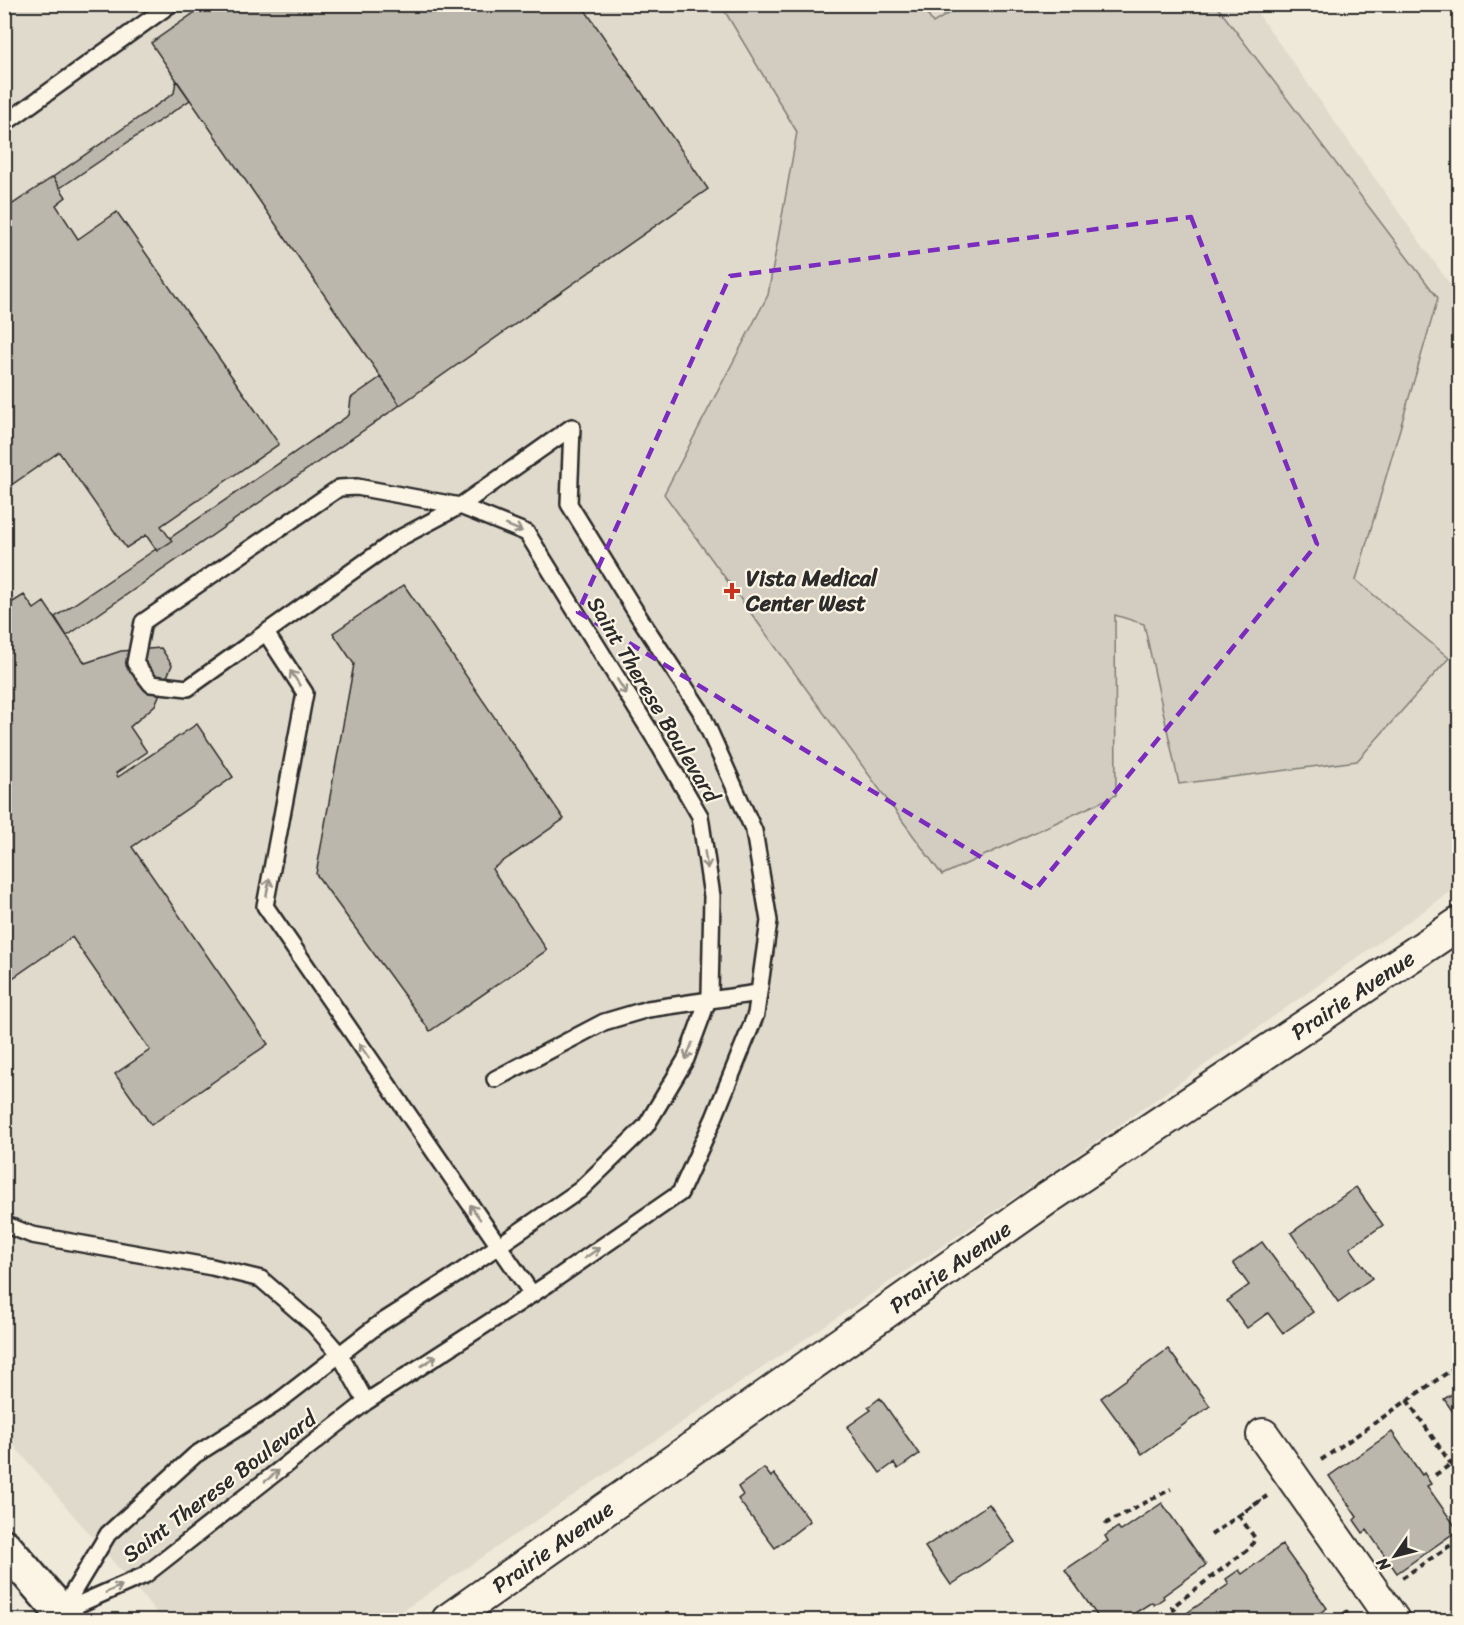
<svg xmlns="http://www.w3.org/2000/svg" width="1464" height="1625" viewBox="0 0 1464 1625" font-family="Sriracha,sans-serif">
<rect width="100%" height="100%" fill="#efe9da"/>
<filter id="ink" filterUnits="userSpaceOnUse"><feTurbulence type="fractalNoise" baseFrequency=".0167" numOctaves="2"/><feDisplacementMap in="SourceGraphic" scale="12" xChannelSelector="R" yChannelSelector="G"/><feConvolveMatrix kernelMatrix="1 2 1 2 8 2 1 2 1" color-interpolation-filters="sRGB"/></filter>
<g filter="url(#ink)">
<!-- built -->
<path fill="#e0dacc" d="M 4,5 L 1252,5 L 1459,297 L 1459,886 L 1067,1162 L 389,1620 L 163,1620 L 5,1435 Z"/>
<!-- green -->
<path fill="#d2cdc0" stroke="#7e7c76" stroke-width="1.5" d="M 721,5 L 921,5 L 933,23 L 962,5 L 1216,5 L 1438,298 L 1356,580 L 1449,658 L 1357,761 L 1179,784 L 1144,624 L 1115,615 L 1116,795 L 942,875 L 664,494 L 768,295 L 797,132 Z"/>
<!-- building -->
<path fill="#bcb7ac" stroke="#2b2b2b" stroke-width="1.5" d="M 207,4 L 581,4 L 708,189 L 400,405 L 151,43 Z
M 176,80 L 190,100 L 60,188 L 53,177 L 174,93 Z
M 53,177 L 66,197 L 56,205 L 78,239 L 117,212 L 279,444 L 161,526 L 172,541 L 157,551 L 146,535 L 126,548 L 59,452 L 4,490 L 4,210 Z
M 381,377 L 400,405 L 67,636 L 55,617 L 156,549 L 157,551 L 172,541 L 170,538 L 349,415 L 351,398 Z
M 404,585 L 564,819 L 492,869 L 547,950 L 430,1031 L 316,874 L 354,664 L 333,633 Z
M 4,590 L 13,602 L 24,595 L 34,609 L 44,602 L 85,663 L 121,651 L 161,648 L 172,665 L 155,705 L 130,727 L 147,752 L 116,773 L 118,777 L 197,724 L 233,777 L 132,847 L 268,1044 L 151,1125 L 115,1074 L 150,1050 L 72,937 L 4,984 L 4,826 L 10,822 L 6,816 L 4,818 Z
M 1356,1187 L 1383,1225 L 1350,1248 L 1372,1278 L 1338,1302 L 1291,1233 Z
M 1262,1242 L 1313,1312 L 1283,1333 L 1268,1313 L 1247,1328 L 1227,1301 L 1249,1285 L 1233,1263 Z
M 1168,1349 L 1210,1406 L 1142,1454 L 1101,1398 Z
M 1460,1389 L 1460,1422 L 1444,1399 Z
M 880,1398 L 919,1454 L 898,1469 L 894,1463 L 880,1473 L 847,1427 L 871,1410 L 868,1407 Z
M 1392,1432 L 1422,1475 L 1424,1473 L 1431,1484 L 1427,1486 L 1458,1530 L 1397,1573 L 1367,1530 L 1363,1533 L 1354,1520 L 1357,1517 L 1329,1476 Z
M 764,1468 L 771,1477 L 774,1474 L 810,1521 L 775,1548 L 738,1499 L 743,1495 L 738,1487 Z
M 1162,1503 L 1206,1565 L 1163,1596 L 1164,1598 L 1154,1605 L 1152,1602 L 1124,1620 L 1100,1620 L 1065,1570 L 1108,1541 L 1105,1536 L 1118,1527 L 1121,1531 Z
M 989,1504 L 1015,1542 L 951,1585 L 925,1547 Z
M 1282,1545 L 1327,1608 L 1309,1620 L 1192,1620 L 1187,1613 L 1229,1584 L 1226,1579 L 1239,1570 L 1242,1574 Z"/>
<g fill="none" stroke-linecap="round" stroke-linejoin="round">
<!-- lane casing -->
<g stroke="#2b2b2b" stroke-width="20">
<path id="lane" d="M 4,124 L 171,4
M 266,633 L 305,693 L 265,906 L 532,1294
M 495,1079 L 604,1022 L 648,1009 L 758,993
M 4,1224 L 32,1235 L 212,1267 L 261,1279 L 314,1325 L 340,1355 L 366,1402
M 61,1612 L 108,1534 L 195,1455 L 274,1405 L 379,1324 L 456,1275 L 580,1190 L 646,1126 L 686,1059 L 708,1000 L 710,994 L 712,896 L 700,816 L 660,747 L 527,533 L 460,506 L 396,540 L 188,688 L 151,684 L 135,663 L 143,622 L 339,488 L 357,487 L 460,506 L 572,427
M 61,1612 L 145,1575 L 366,1402 L 548,1284 L 680,1193 L 714,1118 L 756,1014 L 769,921 L 754,831 L 700,710 L 639,617 L 569,504 L 572,427"/>
</g>
<!-- street casing -->
<g stroke="#2b2b2b" stroke-width="36">
<g id="street">
<path d="M 1263,1435 L 1393,1620"/>
<path id="s1" d="M 448,1620 L 1049,1197 L 1460,923"/>
</g>
</g>
<!-- secondary casing -->
<g stroke="#2b2b2b" stroke-width="38">
<path id="secondary" d="M 4,1546 L 68,1620"/>
</g>
<!-- path -->
<path stroke="#2b2b2b" stroke-width="4" stroke-dasharray="6 4.5" stroke-linecap="butt" d="M 1407,1400 L 1460,1477
M 1321,1460 L 1460,1364
M 1435,1475 L 1460,1458
M 1239,1516 L 1267,1496
M 1105,1524 L 1171,1489
M 1211,1535 L 1267,1496
M 1402,1578 L 1460,1539
M 1181,1620 L 1172,1607 L 1251,1547 L 1255,1538 L 1239,1516
M 1335,1620 L 1348,1611"/>
<!-- lane -->
<use href="#lane" stroke="#fcf5e5" stroke-width="15"/>
<!-- street -->
<use href="#street" stroke="#fcf5e5" stroke-width="32"/>
<!-- secondary -->
<use href="#secondary" stroke="#fcf5e5" stroke-width="33"/>
</g>
<!-- one-way arrows -->
<defs><path id="oneway-shaft" d="M-6 0H5M1.5-3L5.5 0L1.5 3" fill="none" stroke-width="1.6" stroke-linecap="round" stroke-linejoin="round" transform="scale(1.5)"/></defs>
<g stroke="#949088">
<use href="#oneway-shaft" transform="translate(514 528) rotate(22)"/>
<use href="#oneway-shaft" transform="translate(295 678) rotate(-123)"/>
<use href="#oneway-shaft" transform="translate(622 687) rotate(58)"/>
<use href="#oneway-shaft" transform="translate(706 860) rotate(81)"/>
<use href="#oneway-shaft" transform="translate(268 887) rotate(-79)"/>
<use href="#oneway-shaft" transform="translate(364 1051) rotate(-125)"/>
<use href="#oneway-shaft" transform="translate(689 1051) rotate(112)"/>
<use href="#oneway-shaft" transform="translate(475 1212) rotate(-125)"/>
<use href="#oneway-shaft" transform="translate(592 1253) rotate(-35)"/>
<use href="#oneway-shaft" transform="translate(429 1361) rotate(-33)"/>
<use href="#oneway-shaft" transform="translate(272 1476) rotate(-38)"/>
<use href="#oneway-shaft" transform="translate(114 1589) rotate(-24)"/>
</g>
</g>
<!-- marked area -->
<path fill="none" stroke="#7b2cbf" stroke-width="4.5" stroke-dasharray="12 8" stroke-linejoin="round" d="M 1191,217 L 1317,544 L 1035,890 L 578,612 L 730,276 Z"/>
<!-- markers -->
<path fill="#c8321e" stroke="#fcf5e5" stroke-width="2" d="M729 582h6v6h6v6h-6v6h-6v-6h-6v-6h6z"/>
<g text-anchor="middle" stroke-width="4.5" stroke-linejoin="round" paint-order="stroke">
<!-- poi labels -->
<g font-size="22" font-weight="bold" fill="#2b2b2b" stroke="#fcf5e5" text-anchor="start">
<text x="746" y="586">Vista Medical<tspan x="746" dy="25">Center West</tspan></text>
</g>
<!-- street labels -->
<g font-size="22" fill="#2b2b2b" stroke="#fcf5e5">
<text transform="translate(654 699) rotate(59)" y="8">Saint Therese Boulevard</text>
<text dy="8" stroke="none"><textPath href="#s1" startOffset="1100">Prairie Avenue</textPath></text>
<text dy="8" stroke="none"><textPath href="#s1" startOffset="614">Prairie Avenue</textPath></text>
<text transform="translate(219 1486) rotate(-37)" y="8">Saint Therese Boulevard</text>
<text dy="8" stroke="none"><textPath href="#s1" startOffset="128">Prairie Avenue</textPath></text>
</g>
</g>
<!-- margin -->
<rect width="1464" height="1625" fill="none" stroke="#fcf5e5" stroke-width="24"/>
<rect x="12" y="12" width="1440" height="1601" fill="none" stroke="#2b2b2b" stroke-width="2" filter="url(#ink)"/>
<!-- north arrow -->
<g transform="translate(1395 1556) rotate(235)" stroke="#fcf5e5" stroke-width="4.5" paint-order="stroke">
<path d="M0-4.5L10 22L0 15L-10 22Z" fill="#2b2b2b"/>
<text y="-9" font-size="16" font-weight="bold" text-anchor="middle" fill="#2b2b2b">N</text>
</g>
</svg>
